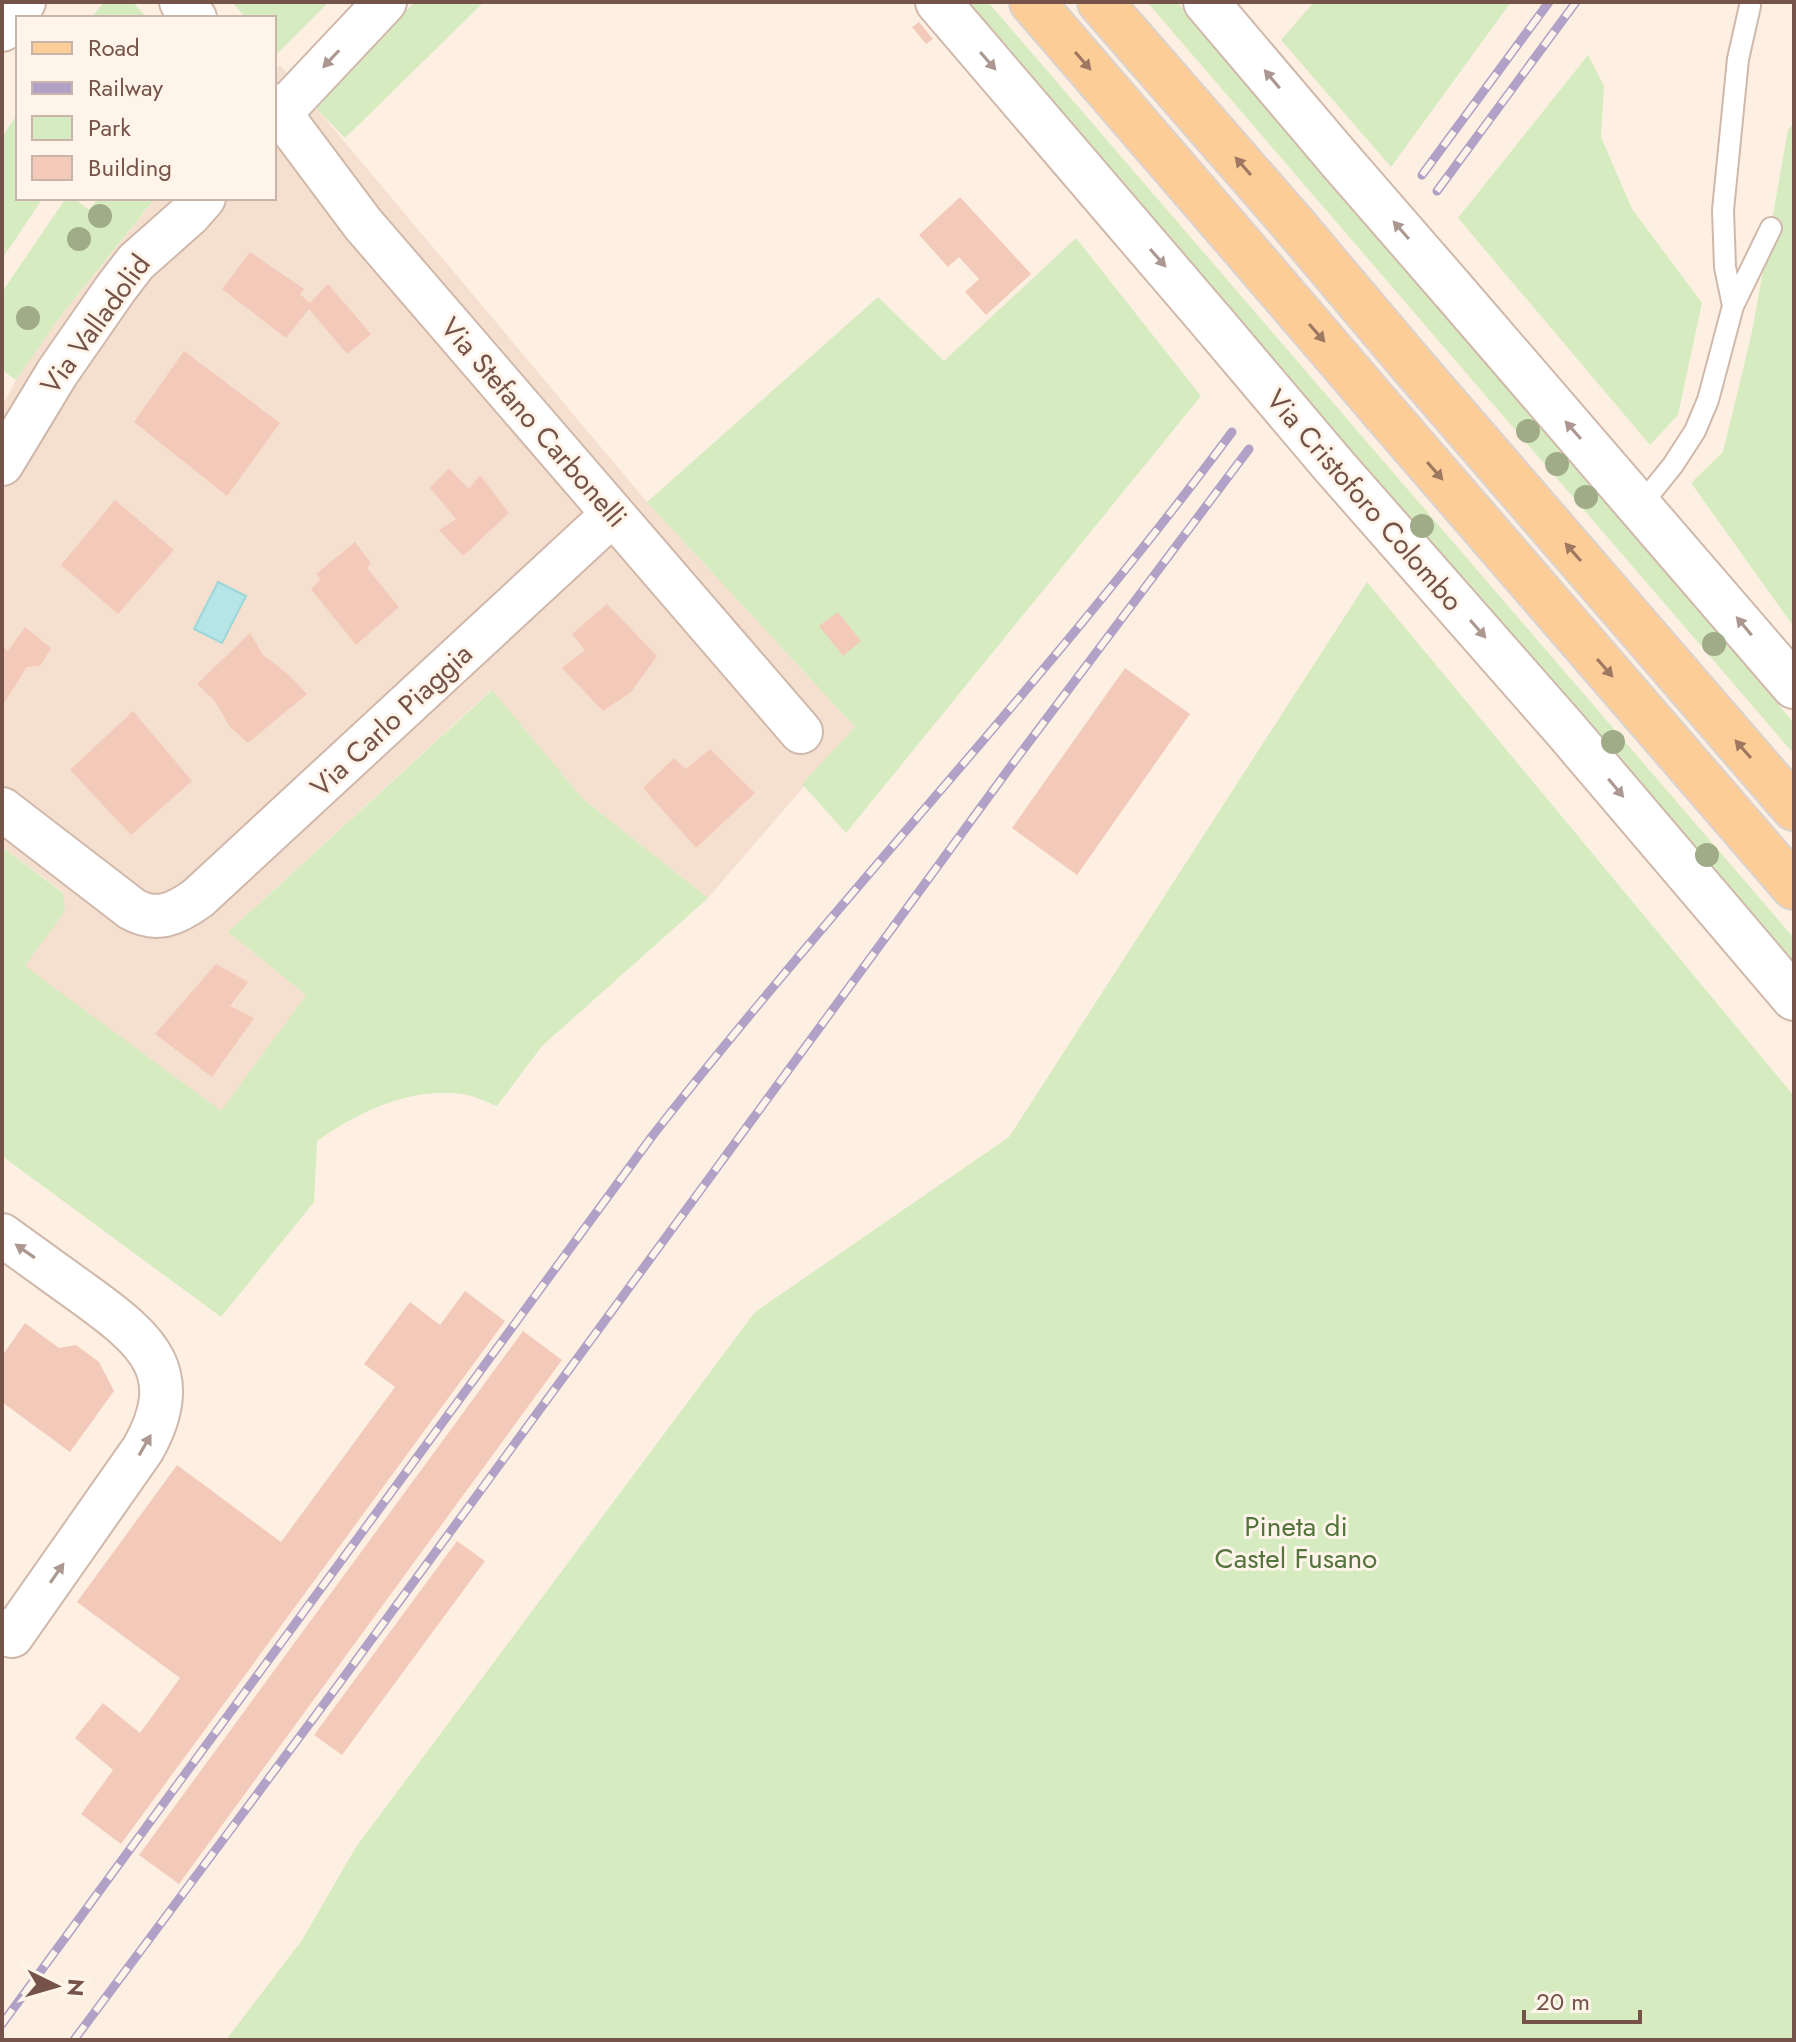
<svg xmlns="http://www.w3.org/2000/svg" width="1796" height="2042" viewBox="0 0 1796 2042" font-family="Jost,sans-serif">
<rect width="100%" height="100%" fill="#fdf0e2"/>
<!-- residential -->
<path fill="#f5e0d0" d="M 280,65 L 647,502 L 855,727 L 708,898 L 583,799 L 491,690 L 228,932 L 306,995 L 221,1112 L 24,966 L 63,892 L 2,847 L 2,406 L 16,380 L 62,314 L 156,198 L 274,198 L 274,71 Z"/>
<!-- green -->
<path fill="#d6ebc0" d="M 104,2 L 133,2 L 147,18 L 91,18 Z
M 232,2 L 329,2 L 277,54 L 274,51 L 274,18 L 246,18 Z
M 415,2 L 484,2 L 345,138 L 312,104 Z
M 962,2 L 988,2 L 1794,938 L 1794,969 Z
M 1147,2 L 1177,2 L 1221,52 L 1794,723 L 1794,754 Z
M 1314,2 L 1511,2 L 1391,167 L 1281,40 Z
M 1588,55 L 1604,86 L 1601,137 L 1632,209 L 1702,303 L 1678,415 L 1650,445 L 1458,218 Z
M 18,113 L 18,198 L 43,198 L 2,259 L 2,137 Z
M 1794,123 L 1794,627 L 1691,483 L 1723,452 L 1752,332 L 1788,130 Z
M 66,198 L 74,198 L 89,210 L 98,198 L 149,198 L 153,201 L 62,314 L 16,380 L 2,370 L 2,292 Z
M 1076,238 L 1201,396 L 846,833 L 802,784 L 855,727 L 647,502 L 878,297 L 944,361 Z
M 1367,582 L 1794,1096 L 1794,2040 L 226,2040 L 302,1940 L 356,1847 L 755,1312 L 1009,1137 Z
M 492,690 L 583,799 L 708,898 L 542,1046 L 497,1106 C 486,1102 473,1095 462,1094 C 410,1087 358,1112 317,1141 L 314,1202 L 221,1317 L 2,1156 L 2,847 L 63,893 L 65,911 L 25,966 L 221,1111 L 306,995 L 228,932 Z"/>
<!-- water -->
<path fill="#b6e5e7" stroke="#9cd6d9" stroke-width="2" d="M 218,582 L 246,596 L 222,643 L 194,629 Z"/>
<!-- building -->
<path fill="#f3cab9" d="M 919,22 L 933,39 L 926,44 L 912,27 Z
M 960,197 L 1031,274 L 986,315 L 965,292 L 979,279 L 959,257 L 948,267 L 919,235 Z
M 250,252 L 304,289 L 300,294 L 310,303 L 328,284 L 371,334 L 347,354 L 309,309 L 286,338 L 222,289 Z
M 184,351 L 280,423 L 227,496 L 134,422 Z
M 449,468 L 469,489 L 480,475 L 509,513 L 463,556 L 439,530 L 456,519 L 430,488 Z
M 115,500 L 174,550 L 118,614 L 61,565 Z
M 355,542 L 371,563 L 367,568 L 399,607 L 356,645 L 311,589 L 321,579 L 316,574 Z
M 607,604 L 657,656 L 631,692 L 603,711 L 562,668 L 585,650 L 572,634 Z
M 838,612 L 861,641 L 843,656 L 819,626 Z
M 25,627 L 51,648 L 40,666 L 27,667 L 2,706 L 2,646 L 8,651 Z
M 250,633 L 263,655 L 289,675 L 307,694 L 248,743 L 230,727 L 215,701 L 197,684 Z
M 1125,668 L 1190,714 L 1077,875 L 1012,828 Z
M 133,711 L 192,781 L 131,835 L 70,770 Z
M 710,749 L 755,793 L 696,848 L 643,788 L 674,758 L 686,769 Z
M 216,964 L 248,982 L 230,1006 L 254,1018 L 212,1077 L 155,1034 Z
M 465,1291 L 505,1321 L 121,1844 L 81,1814 L 113,1770 L 75,1738 L 103,1703 L 140,1733 L 180,1678 L 77,1602 L 177,1465 L 281,1542 L 395,1387 L 364,1364 L 410,1302 L 440,1325 Z
M 25,1323 L 59,1348 L 76,1345 L 99,1362 L 114,1391 L 70,1452 L 2,1402 L 2,1356 Z
M 523,1331 L 562,1360 L 179,1884 L 139,1855 Z
M 457,1541 L 485,1561 L 342,1755 L 314,1735 Z"/>
<g fill="none" stroke-linecap="round" stroke-linejoin="round">
<!-- service casing -->
<g stroke="#d0b8ab" stroke-width="24">
<path id="service" d="M 1733,306 L 1725,267 L 1723,210 L 1738,59 L 1750,6
M 1640,506 L 1673,465 L 1695,431 L 1708,400 L 1733,306 L 1771,228"/>
</g>
<!-- minor casing -->
<g stroke="#d0b8ab" stroke-width="46">
<path id="minor" d="M 181,2 L 195,18
M 274,105 L 363,224 L 801,732
M 274,120 L 385,2
M 2,464 L 57,373 L 116,288 L 136,262 L 189,215 L 204,198
M 2,809 L 132,909 C 157,923 176,914 198,898 L 613,514
M 2,1235 C 31,1256 59,1276 88,1297 C 147,1340 186,1373 143,1449 L 12,1636 L 2,1630"/>
</g>
<!-- tertiary casing -->
<g stroke="#d0b8ab" stroke-width="48">
<path id="tertiary" d="M 938,2 L 1213,323
M 1206,2 L 1340,160
M 1452,289 L 1794,686
M 1334,466 L 1565,729 L 1794,998"/>
</g>
<!-- secondary casing -->
<g stroke="#d3b7a8" stroke-width="48">
<path id="secondary" d="M 2,29 L 23,2"/>
</g>
<!-- primary casing -->
<g stroke="#dbd2cf" stroke-width="48">
<path id="primary" d="M 1032,2 L 1266,274
M 1100,2 L 1294,225
M 1411,364 L 1794,808
M 1384,412 L 1794,887"/>
</g>
<!-- service -->
<use href="#service" stroke="#fff" stroke-width="20"/>
<!-- minor -->
<use href="#minor" stroke="#fff" stroke-width="42"/>
<!-- tertiary -->
<use href="#tertiary" stroke="#fff" stroke-width="44"/>
<!-- secondary -->
<use href="#secondary" stroke="#fff" stroke-width="44"/>
<!-- primary -->
<use href="#primary" stroke="#fdcd98" stroke-width="44"/>
<!-- rail casing -->
<g stroke="#b1a1c6" stroke-width="9">
<path id="rail" d="M 1422,175 L 1549,2
M 1437,191 L 1576,2
M 2,2024 L 653,1135 C 840,896 1051,676 1232,432
M 74,2040 L 333,1692 L 1011,766 L 1249,449"/>
</g>
<!-- rail -->
<use href="#rail" stroke="#fff4e9" stroke-width="6" stroke-dasharray="18" stroke-linecap="butt"/>
<!-- tertiary-bridge casing -->
<g stroke="#d0b8ab" stroke-width="48" stroke-linecap="butt">
<path id="tertiary-bridge" d="M 1340,160 L 1452,289
M 1213,323 L 1334,466"/>
</g>
<!-- primary-bridge casing -->
<g stroke="#dbd2cf" stroke-width="48" stroke-linecap="butt">
<path id="primary-bridge" d="M 1294,225 L 1411,364
M 1266,274 L 1384,412"/>
</g>
<!-- tertiary-bridge -->
<use href="#tertiary-bridge" stroke="#fff" stroke-width="44"/>
<!-- primary-bridge -->
<use href="#primary-bridge" stroke="#fdcd98" stroke-width="44"/>
</g>
<!-- trees -->
<g fill="#a0ac87">
<circle cx="100" cy="216" r="12"/>
<circle cx="79" cy="239" r="12"/>
<circle cx="28" cy="318" r="12"/>
<circle cx="1528" cy="431" r="12"/>
<circle cx="1557" cy="464" r="12"/>
<circle cx="1586" cy="497" r="12"/>
<circle cx="1422" cy="526" r="12"/>
<circle cx="1714" cy="644" r="12"/>
<circle cx="1613" cy="742" r="12"/>
<circle cx="1707" cy="855" r="12"/>
</g>
<!-- one-way arrows -->
<defs><path id="oneway-solid" d="M-6-.8H1V-3.2L6.5 0L1 3.2V.8H-6Z" transform="scale(2)"/></defs>
<g fill="#ac9891">
<use href="#oneway-solid" transform="translate(331 59) rotate(133)"/>
<use href="#oneway-solid" transform="translate(988 61) rotate(49)"/>
<use href="#oneway-solid" transform="translate(1272 79) rotate(-130)"/>
<use href="#oneway-solid" transform="translate(1401 230) rotate(-131)"/>
<use href="#oneway-solid" transform="translate(1158 258) rotate(49)"/>
<use href="#oneway-solid" transform="translate(1573 430) rotate(-131)"/>
<use href="#oneway-solid" transform="translate(1744 626) rotate(-130)"/>
<use href="#oneway-solid" transform="translate(1478 629) rotate(49)"/>
<use href="#oneway-solid" transform="translate(1616 788) rotate(50)"/>
<use href="#oneway-solid" transform="translate(25 1251) rotate(-145)"/>
<use href="#oneway-solid" transform="translate(145 1445) rotate(-60)"/>
<use href="#oneway-solid" transform="translate(57 1573) rotate(-55)"/>
</g>
<g fill="#9e7860">
<use href="#oneway-solid" transform="translate(1083 61) rotate(49)"/>
<use href="#oneway-solid" transform="translate(1243 166) rotate(-131)"/>
<use href="#oneway-solid" transform="translate(1317 333) rotate(49)"/>
<use href="#oneway-solid" transform="translate(1435 471) rotate(49)"/>
<use href="#oneway-solid" transform="translate(1573 552) rotate(-131)"/>
<use href="#oneway-solid" transform="translate(1605 668) rotate(49)"/>
<use href="#oneway-solid" transform="translate(1743 749) rotate(-131)"/>
</g>
<g text-anchor="middle" stroke-width="6" stroke-linejoin="round" paint-order="stroke">
<!-- street labels -->
<g font-size="28" fill="#755348" stroke="#fff4e9">
<text transform="translate(95 324) rotate(-54)" y="10">Via Valladolid</text>
<text transform="translate(534 422) rotate(49)" y="10">Via Stefano Carbonelli</text>
<text transform="translate(1365 500) rotate(49)" y="10">Via Cristoforo Colombo</text>
<text transform="translate(391 720) rotate(-43)" y="10">Via Carlo Piaggia</text>
</g>
<!-- park labels -->
<g font-size="28" fill="#53753d" stroke="#fff4e9">
<text x="1296" y="1536">Pineta di<tspan x="1296" dy="32">Castel Fusano</tspan></text>
</g>
</g>
<!-- border -->
<rect width="1796" height="2042" fill="none" stroke="#755348" stroke-width="8"/>
<!-- legend -->
<rect x="16" y="16" width="260" height="184" fill="#fff4e9" stroke="#c8b4a9" stroke-width="2"/>
<rect x="32" y="42" width="40" height="12" fill="#fdcd98" stroke="#c8b4a9" stroke-width="2"/>
<text x="88" y="56" font-size="24" fill="#755348">Road</text>
<rect x="32" y="82" width="40" height="12" fill="#b1a1c6" stroke="#c8b4a9" stroke-width="2"/>
<text x="88" y="96" font-size="24" fill="#755348">Railway</text>
<rect x="32" y="116" width="40" height="24" fill="#d6ebc0" stroke="#c8b4a9" stroke-width="2"/>
<text x="88" y="136" font-size="24" fill="#755348">Park</text>
<rect x="32" y="156" width="40" height="24" fill="#f3cab9" stroke="#c8b4a9" stroke-width="2"/>
<text x="88" y="176" font-size="24" fill="#755348">Building</text>
<!-- north arrow -->
<g transform="translate(56 1986) rotate(95)" stroke="#fff4e9" stroke-width="6" paint-order="stroke">
<path d="M0-6L14 30L0 20L-14 30Z" fill="#755348"/>
<text y="-12" font-size="22" font-weight="bold" text-anchor="middle" fill="#755348">N</text>
</g>
<!-- scale -->
<path d="M1524 2010v12h116v-12" fill="none" stroke="#755348" stroke-width="4"/>
<text x="1536" y="2010" font-size="24" fill="#755348" stroke="#fff4e9" stroke-width="6" paint-order="stroke">20 m</text>
</svg>
